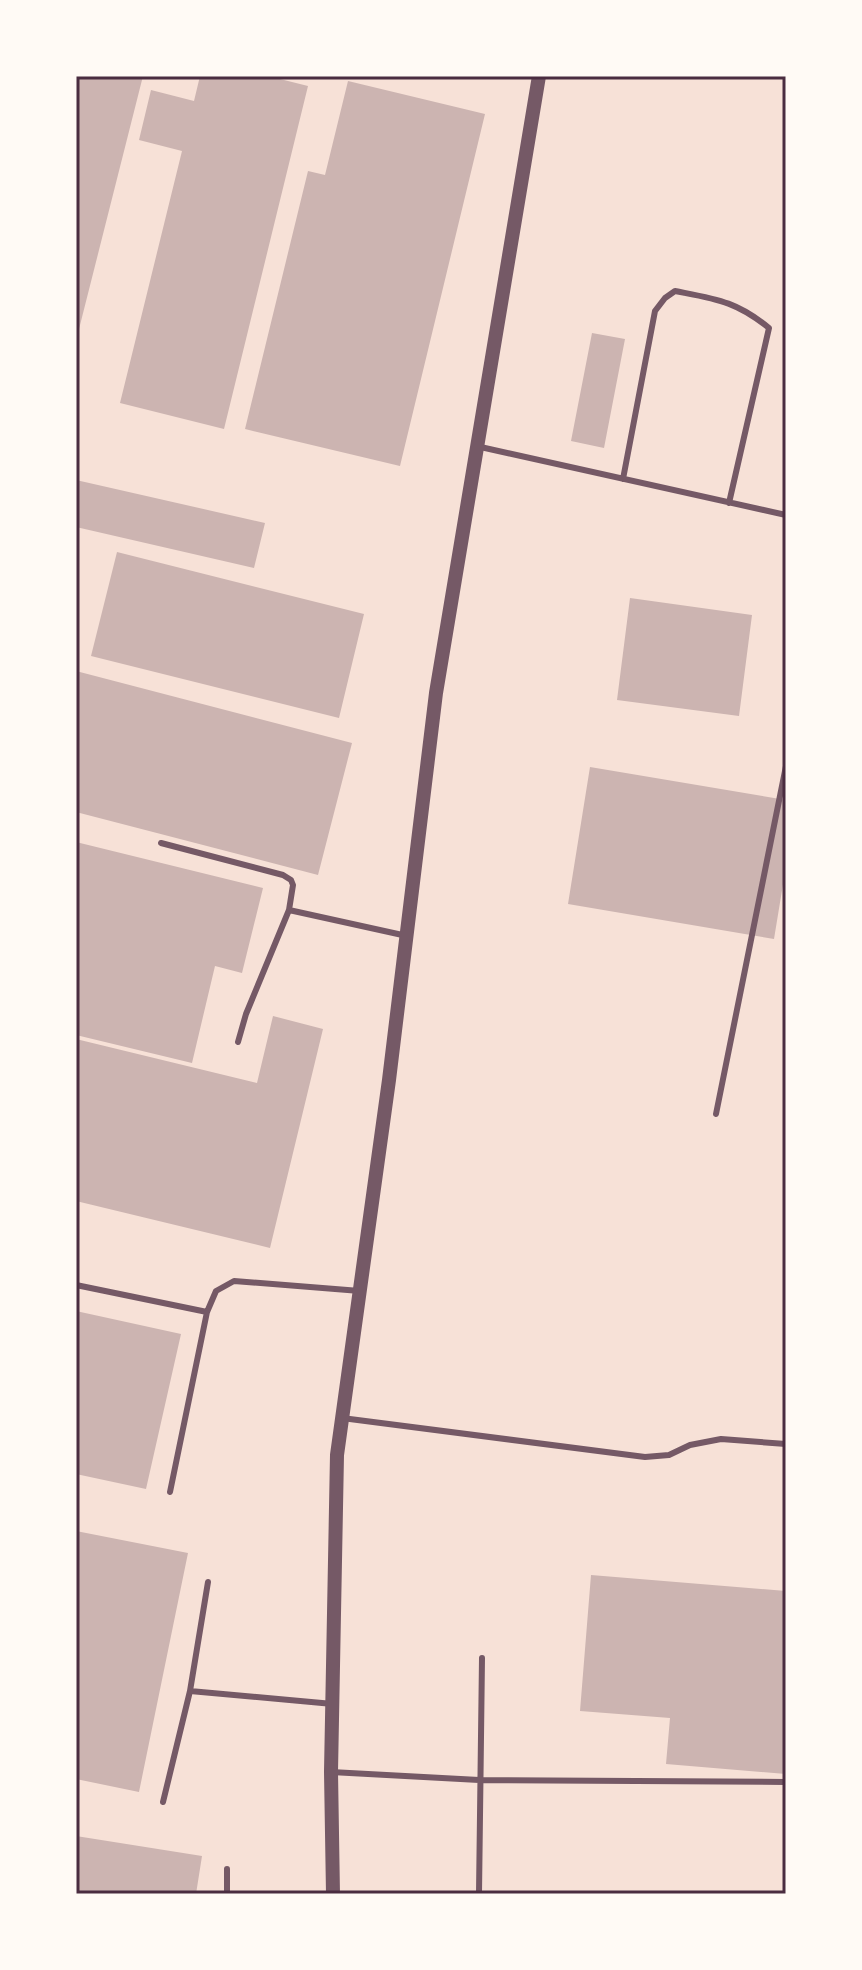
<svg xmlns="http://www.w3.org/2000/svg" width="862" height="1970" viewBox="0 0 862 1970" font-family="'Source Sans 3',sans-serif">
<rect width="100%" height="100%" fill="#f7e1d7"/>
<!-- building -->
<path fill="#ccb4b1" d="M 76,76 L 143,76 L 77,337 L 76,337 Z
M 200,76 L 268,76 L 308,86 L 224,429 L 120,403 L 182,151 L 139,140 L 151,90 L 194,101 Z
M 348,81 L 485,114 L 400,466 L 245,429 L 308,171 L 325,175 Z
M 592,333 L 625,339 L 604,448 L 571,441 Z
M 76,480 L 265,523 L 254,568 L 76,527 Z
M 117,552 L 364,614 L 339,718 L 91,656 Z
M 630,598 L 752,615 L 739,716 L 617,700 Z
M 76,671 L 352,743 L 318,875 L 76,812 Z
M 590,767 L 786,800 L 786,866 L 774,939 L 568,904 Z
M 76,842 L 263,888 L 242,973 L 215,966 L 192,1063 L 76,1035 Z
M 273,1016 L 323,1029 L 270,1248 L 76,1201 L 76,1039 L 257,1083 Z
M 76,1311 L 181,1334 L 146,1489 L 76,1474 Z
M 76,1531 L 188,1553 L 139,1792 L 76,1779 Z
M 591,1575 L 786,1591 L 786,1774 L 666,1764 L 670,1718 L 580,1711 Z
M 76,1836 L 202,1856 L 196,1894 L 76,1894 Z"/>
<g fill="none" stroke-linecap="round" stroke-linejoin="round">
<!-- service -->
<path stroke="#755966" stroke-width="6" d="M 476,446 L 786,515
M 623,479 L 655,311 L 665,298 L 675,291 C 716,299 736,301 769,328 L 729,503
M 161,843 L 283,875 L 291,880 L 293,885 L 289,910 L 246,1014 L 238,1042
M 289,910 L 407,936
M 716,1114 L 786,766
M 76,1285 L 207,1312
M 342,1418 L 645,1457 L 669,1455 L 690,1445 L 721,1439 L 786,1444
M 170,1492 L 207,1312 L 216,1291 L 234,1281 L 360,1291
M 190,1691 L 333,1704
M 331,1772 L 479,1780 L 786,1782
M 163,1802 L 190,1691 L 208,1582
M 227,1894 L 227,1869
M 479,1894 L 482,1658"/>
<!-- tertiary -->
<path stroke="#755966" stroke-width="14" d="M 333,1894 L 331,1772 L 337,1455 L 389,1080 L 436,693 L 539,76"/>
</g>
<!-- border -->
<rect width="862" height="1970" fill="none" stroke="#fffaf5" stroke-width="156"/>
<rect x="78" y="78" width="706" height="1814" fill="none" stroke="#4a2c40" stroke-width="3"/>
</svg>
